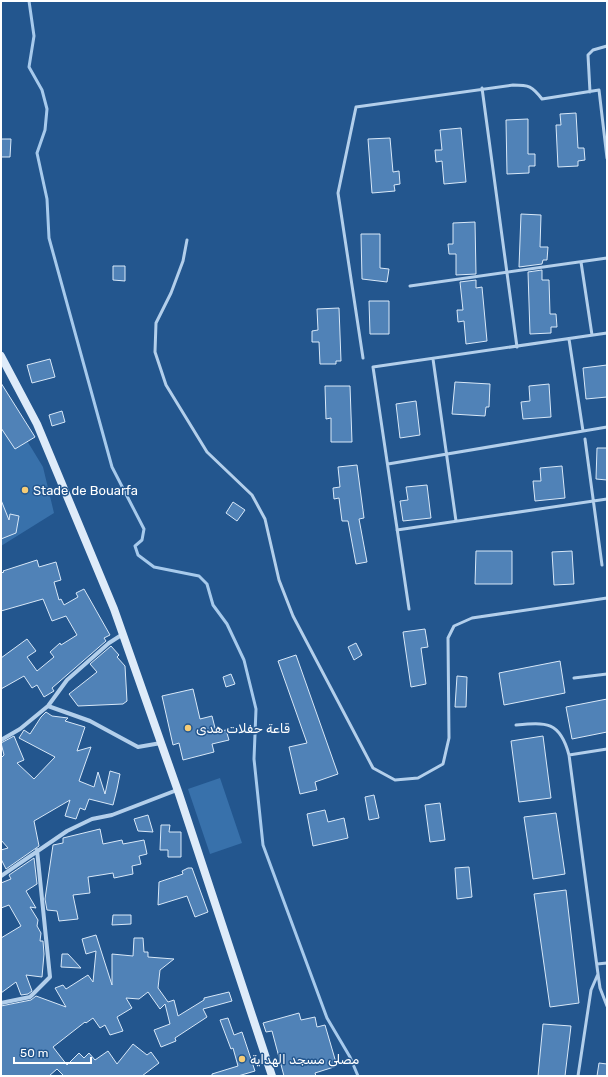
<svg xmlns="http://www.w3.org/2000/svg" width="608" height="1077" viewBox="0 0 608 1077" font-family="Rubik,'Noto Sans Arabic',sans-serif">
<rect width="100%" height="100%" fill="#23568e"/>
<!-- green -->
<path fill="#3871ab" d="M 1,398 L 43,467 L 54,513 L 1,546 Z
M 220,778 L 242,843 L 210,854 L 188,789 Z"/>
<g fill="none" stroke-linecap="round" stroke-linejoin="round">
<!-- stream -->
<path stroke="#a7caec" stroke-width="3" d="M 29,1 L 34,36 L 29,67 L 42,90 L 47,109 L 45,130 L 37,153 L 47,199 L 49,238 L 112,467 L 144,529 L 142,540 L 135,546 L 138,555 L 154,567 L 199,576 L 207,584 L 213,605 L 227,624 L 244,660 L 256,709 L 254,759 L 263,845 L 327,1018 L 350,1057 L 358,1076"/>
</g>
<!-- building -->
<path fill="#5082b7" stroke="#d8e8f8" d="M 576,113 L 578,148 L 584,148 L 585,160 L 578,161 L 578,166 L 558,167 L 556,125 L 561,125 L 560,114 Z
M 528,119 L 528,154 L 535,154 L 535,166 L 529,166 L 529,173 L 507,174 L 506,120 Z
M 461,128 L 466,182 L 444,184 L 442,161 L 436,162 L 435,150 L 442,150 L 440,130 Z
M 390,138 L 393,172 L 399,171 L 400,184 L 394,185 L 395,191 L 372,193 L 368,139 Z
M 1,139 L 11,139 L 10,157 L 1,157 Z
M 521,214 L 541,215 L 540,247 L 548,247 L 547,260 L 543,260 L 542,264 L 519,267 Z
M 475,222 L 476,274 L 456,275 L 456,254 L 449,254 L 448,244 L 453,244 L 453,223 Z
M 361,234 L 380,234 L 380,268 L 389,269 L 387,282 L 362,279 Z
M 113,266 L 125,266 L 125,281 L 113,280 Z
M 542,270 L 542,280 L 549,280 L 550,314 L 556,314 L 557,327 L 551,327 L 551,333 L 530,334 L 528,272 Z
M 476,280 L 476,288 L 482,287 L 487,341 L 466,344 L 464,321 L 458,322 L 457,310 L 463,310 L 460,282 Z
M 369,301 L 389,301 L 389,334 L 370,334 Z
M 339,308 L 341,361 L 336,361 L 336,364 L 320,364 L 319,342 L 312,342 L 312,331 L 318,330 L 317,309 Z
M 50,359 L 55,377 L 32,383 L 27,365 Z
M 607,365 L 607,397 L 586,399 L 583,368 Z
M 455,382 L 490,384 L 489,407 L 486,407 L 485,416 L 452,414 Z
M 1,383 L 35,437 L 15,449 L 1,428 Z
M 549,384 L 551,417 L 523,419 L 521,402 L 530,401 L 529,386 Z
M 325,386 L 350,386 L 352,442 L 331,442 L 331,418 L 326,419 Z
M 416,401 L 420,435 L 400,438 L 396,404 Z
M 62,411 L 65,422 L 52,426 L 49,415 Z
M 597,448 L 607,448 L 607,480 L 596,479 Z
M 357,465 L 364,518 L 359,519 L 367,562 L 356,564 L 348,521 L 342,521 L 339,498 L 334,499 L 333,488 L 340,487 L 338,467 Z
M 562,466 L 565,498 L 535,501 L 533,481 L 541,481 L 540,468 Z
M 427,485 L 431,518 L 403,521 L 400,501 L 408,500 L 406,487 Z
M 1,500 L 9,520 L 10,514 L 19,516 L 16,533 L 1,539 Z
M 233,502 L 245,510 L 237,521 L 226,513 Z
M 476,551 L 512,551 L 512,584 L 475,584 Z
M 572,551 L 574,584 L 554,585 L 552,552 Z
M 37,560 L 39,567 L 56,562 L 61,580 L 54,582 L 59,600 L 61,599 L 64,605 L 78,597 L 76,593 L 84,589 L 110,635 L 104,638 L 106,641 L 52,688 L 54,691 L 44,697 L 37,685 L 32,688 L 24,676 L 1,689 L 1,658 L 27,639 L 36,651 L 27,657 L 37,671 L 54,657 L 50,652 L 60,643 L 61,645 L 77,635 L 66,616 L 52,621 L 43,599 L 1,611 L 1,573 L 4,572 L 3,571 Z
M 425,629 L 428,647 L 421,648 L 426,684 L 411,687 L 403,632 Z
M 356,643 L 362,655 L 354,660 L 348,647 Z
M 111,646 L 119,655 L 117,657 L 125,666 L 127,701 L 123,704 L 78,706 L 69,694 L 97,672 L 90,664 Z
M 296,655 L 338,774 L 315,782 L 317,790 L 300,794 L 289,747 L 307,743 L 278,661 Z
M 560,661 L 565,693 L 504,705 L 499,673 Z
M 231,674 L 235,684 L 226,687 L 223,677 Z
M 457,676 L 467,677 L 466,707 L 455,707 Z
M 193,689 L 200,719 L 212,716 L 216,732 L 226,730 L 229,740 L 212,744 L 214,752 L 183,760 L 179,743 L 173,745 L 162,696 Z
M 607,699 L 607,732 L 572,739 L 566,707 Z
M 46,712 L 52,716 L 68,718 L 65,721 L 85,727 L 77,751 L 91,747 L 79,781 L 94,787 L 98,772 L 105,794 L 110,771 L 120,774 L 117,789 L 113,805 L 89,799 L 85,810 L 80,808 L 76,819 L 65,816 L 70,800 L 34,821 L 39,846 L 6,869 L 1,859 L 1,850 L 8,848 L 1,840 L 1,758 L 4,755 L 1,743 L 14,736 L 24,760 L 17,763 L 34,779 L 55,757 L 19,738 L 24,730 L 30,734 L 41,717 Z
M 543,736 L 551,798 L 519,802 L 511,741 Z
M 374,795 L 379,818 L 369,820 L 365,797 Z
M 440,803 L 445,840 L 430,842 L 425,805 Z
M 325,810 L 328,822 L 344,818 L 348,838 L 313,846 L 307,814 Z
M 556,813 L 565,874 L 533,879 L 524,817 Z
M 148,815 L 153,832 L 138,831 L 134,819 Z
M 161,825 L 170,825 L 169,832 L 181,832 L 181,857 L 168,857 L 168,850 L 160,850 Z
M 100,829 L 103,844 L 122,840 L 123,844 L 144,840 L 147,854 L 139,856 L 141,864 L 132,866 L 133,874 L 114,878 L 113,873 L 88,877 L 90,893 L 73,895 L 78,919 L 59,921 L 57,911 L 47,910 L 45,899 L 53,845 L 63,843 L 63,838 Z
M 34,858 L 37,884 L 26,891 L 36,908 L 30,907 L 38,920 L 37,926 L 41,933 L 40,941 L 43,941 L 44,954 L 42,977 L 26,975 L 32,991 L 28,994 L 21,995 L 16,982 L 1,993 L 1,938 L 21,926 L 9,905 L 1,908 L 1,883 L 11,879 L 9,875 Z
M 469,867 L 472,897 L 457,899 L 455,868 Z
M 188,868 L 192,868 L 208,912 L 195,917 L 187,896 L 158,905 L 159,882 L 183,874 L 182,871 Z
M 566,890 L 579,1003 L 550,1007 L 534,894 Z
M 113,915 L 131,915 L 131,924 L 112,925 Z
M 96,935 L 112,985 L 112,954 L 133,956 L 134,938 L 143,938 L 144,952 L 148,952 L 148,957 L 174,959 L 160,970 L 158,988 L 168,1002 L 174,1000 L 178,1016 L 204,1000 L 204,998 L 229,992 L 232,1001 L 203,1009 L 207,1017 L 175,1038 L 176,1041 L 161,1047 L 154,1030 L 170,1024 L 165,1004 L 160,1009 L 148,992 L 139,999 L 126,998 L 132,1008 L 117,1017 L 123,1031 L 110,1035 L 105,1025 L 100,1028 L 93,1018 L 86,1023 L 85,1022 L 53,1047 L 67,1065 L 79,1053 L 84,1058 L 89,1053 L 95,1060 L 108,1051 L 117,1064 L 133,1044 L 147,1055 L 151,1052 L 159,1063 L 142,1076 L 64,1076 L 57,1069 L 49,1076 L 1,1076 L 1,1006 L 31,1000 L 36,996 L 66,1007 L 55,988 L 63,985 L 66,989 L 88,975 L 93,982 L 96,951 L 86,954 L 82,939 Z
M 62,954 L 68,954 L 81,968 L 61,967 Z
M 299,1013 L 301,1020 L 315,1017 L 317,1027 L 325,1025 L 337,1066 L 315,1073 L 316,1076 L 284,1076 L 272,1031 L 266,1032 L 263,1023 Z
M 228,1018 L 234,1035 L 242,1032 L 255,1071 L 238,1076 L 212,1076 L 212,1074 L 238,1066 L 233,1048 L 231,1049 L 220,1020 Z
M 543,1024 L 571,1026 L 565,1076 L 538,1076 Z
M 599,1063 L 607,1064 L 607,1076 L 597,1076 Z"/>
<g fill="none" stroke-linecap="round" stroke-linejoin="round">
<!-- lane -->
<path stroke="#b3cfeb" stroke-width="3" d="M 482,88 L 517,347
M 590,92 L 588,55 L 593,50 L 607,46
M 187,240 L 183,261 L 171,293 L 156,323 L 155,352 L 166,385 L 207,452 L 252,495 L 265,519 L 279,580 L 293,616 L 373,768 L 395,780 L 418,778 L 443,764 L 449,738 L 448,638 L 454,626 L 472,618 L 607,598
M 581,262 L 592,335
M 410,286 L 607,258
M 569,339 L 583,431
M 363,358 L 338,193 L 356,107 L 513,85 C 529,85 532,86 542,99 L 599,90 L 607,158
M 433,359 L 456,521
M 585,439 L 602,565
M 388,464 L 607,427
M 397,530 L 607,499
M 409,609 L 373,367 L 607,333
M 574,678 L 607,674
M 516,725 C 546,722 560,721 569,755
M 607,749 L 569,755 L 598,974 L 600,988 L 607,1006
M 597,964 L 607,963
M 578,1076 L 591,990 L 598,974"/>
<!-- street -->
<path stroke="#b3cfeb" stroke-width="4" d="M 48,706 L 90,721 L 138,747 L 161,743
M 1,740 L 20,729 L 48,706 L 67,680 L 109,643 L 123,634
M 1,876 L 67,831 L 92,819 L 112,815 L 177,790
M 1,1003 L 30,997 L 50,977 L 37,850"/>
<!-- secondary -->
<path stroke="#deebf9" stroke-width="8" d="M 1,356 L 37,424 L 114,609 L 179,794 L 272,1076"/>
</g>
<!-- markers -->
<g fill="#f6cc76" stroke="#23568e" stroke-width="1.5">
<circle cx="25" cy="490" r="4"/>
<circle cx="188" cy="728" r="4"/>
<circle cx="242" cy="1059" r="4"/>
</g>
<g text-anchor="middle" stroke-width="3" stroke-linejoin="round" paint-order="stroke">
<!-- poi labels -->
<g font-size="13" fill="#fff" stroke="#23568e" text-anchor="start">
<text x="33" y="495">Stade de Bouarfa</text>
<text x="196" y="733">قاعة حفلات هدى</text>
<text x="250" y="1064">مصلى مسجد الهداية</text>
</g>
</g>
<!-- border -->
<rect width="608" height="1077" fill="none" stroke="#ffffff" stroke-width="4"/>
<!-- scale -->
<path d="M14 1057v6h77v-6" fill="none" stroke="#ffffff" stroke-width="2"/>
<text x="20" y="1057" font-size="12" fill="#ffffff" stroke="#23568e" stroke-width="3" paint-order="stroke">50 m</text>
</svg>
